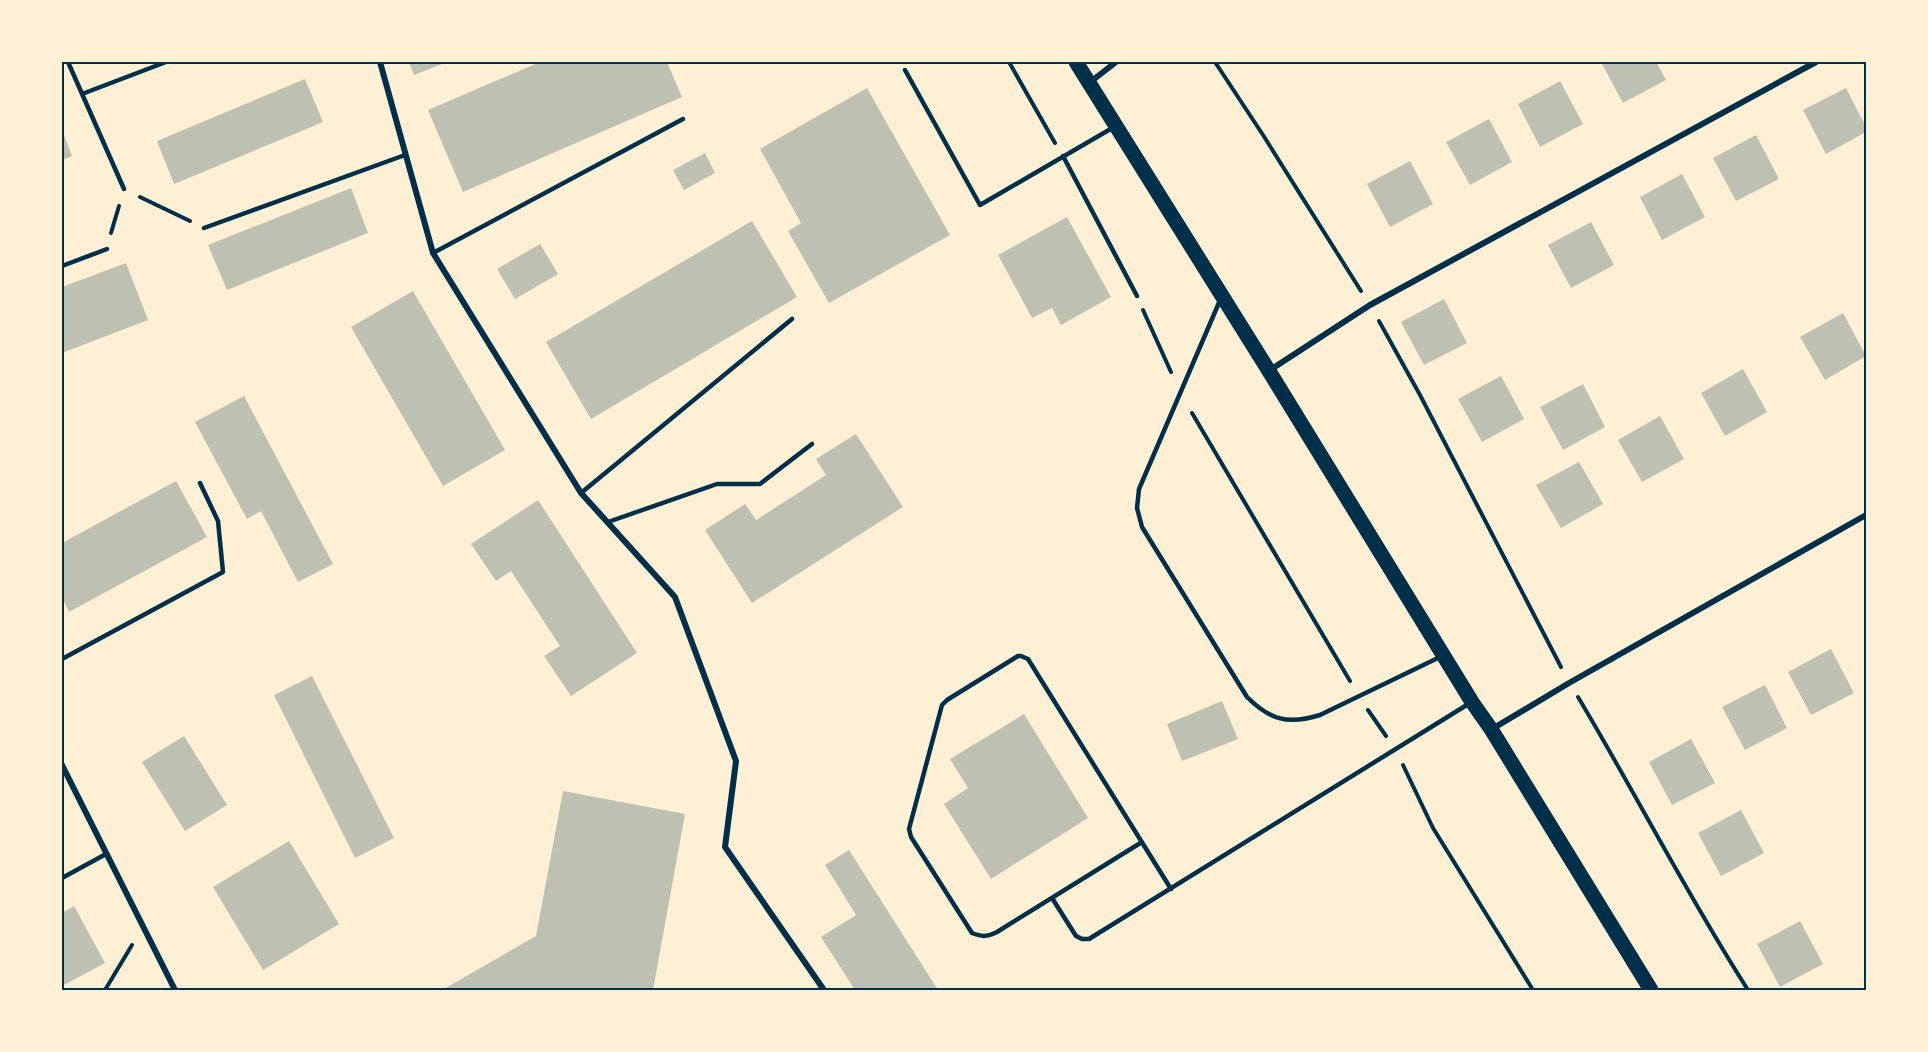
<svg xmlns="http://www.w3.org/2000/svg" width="1928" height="1052" viewBox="0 0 1928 1052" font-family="Raleway,sans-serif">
<rect width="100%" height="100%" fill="#fdf0d5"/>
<!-- building -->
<path fill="#bec0b2" d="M 409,62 L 447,62 L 414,75 Z
M 540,62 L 667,62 L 682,97 L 463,192 L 428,110 Z
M 1601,62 L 1656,62 L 1666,80 L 1623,103 Z
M 305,79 L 323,122 L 174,184 L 157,141 Z
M 1560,81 L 1583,124 L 1540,147 L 1518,104 Z
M 867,88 L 950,235 L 829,303 L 788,231 L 801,223 L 760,149 Z
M 1846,88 L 1866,127 L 1866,132 L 1826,154 L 1803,110 Z
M 1489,119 L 1512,162 L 1470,185 L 1446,142 Z
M 62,130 L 72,156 L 62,160 Z
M 1756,135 L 1779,179 L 1736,201 L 1713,158 Z
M 705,153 L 715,173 L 684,190 L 673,170 Z
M 1410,161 L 1433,204 L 1390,227 L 1367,184 Z
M 1682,174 L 1705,217 L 1662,240 L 1640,197 Z
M 351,188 L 368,233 L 227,290 L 208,245 Z
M 1067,217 L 1111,297 L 1061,325 L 1052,308 L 1032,318 L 998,255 Z
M 752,221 L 797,297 L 591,419 L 546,342 Z
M 1591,222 L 1614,265 L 1571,288 L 1548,245 Z
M 540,244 L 558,274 L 515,299 L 497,269 Z
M 126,263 L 148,320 L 62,353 L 62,287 Z
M 413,291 L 505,450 L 443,486 L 351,327 Z
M 1444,299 L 1467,343 L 1424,365 L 1401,322 Z
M 1843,313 L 1866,356 L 1825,380 L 1800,337 Z
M 1743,369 L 1767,412 L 1725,436 L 1701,393 Z
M 1501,376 L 1524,419 L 1482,442 L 1458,399 Z
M 1583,384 L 1605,427 L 1563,450 L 1540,407 Z
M 244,396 L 333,564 L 298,582 L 261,511 L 247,519 L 195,422 Z
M 1660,416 L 1684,459 L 1642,482 L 1618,440 Z
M 856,434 L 903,507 L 752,603 L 705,530 L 745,504 L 756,520 L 826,475 L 816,459 Z
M 1579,462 L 1603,504 L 1561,528 L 1536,485 Z
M 176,481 L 207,537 L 69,612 L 62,597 L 62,543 Z
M 538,500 L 637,653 L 571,696 L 544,656 L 560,646 L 511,571 L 496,581 L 471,544 Z
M 1831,649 L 1854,693 L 1811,715 L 1788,672 Z
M 312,676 L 394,838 L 355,858 L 274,695 Z
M 1765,685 L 1787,728 L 1745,750 L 1722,707 Z
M 1222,701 L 1238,739 L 1182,761 L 1167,724 Z
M 1024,714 L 1088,818 L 991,879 L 944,804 L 968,788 L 950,759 Z
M 184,736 L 227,805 L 185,831 L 142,762 Z
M 1691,739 L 1715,783 L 1672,805 L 1649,762 Z
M 563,791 L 685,814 L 653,990 L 442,990 L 536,936 Z
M 1741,810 L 1764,853 L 1721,876 L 1698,833 Z
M 289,841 L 339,924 L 263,970 L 213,887 Z
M 849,850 L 938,990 L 855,990 L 821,937 L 856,915 L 825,865 Z
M 74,906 L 105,963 L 62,986 L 62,913 Z
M 1800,921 L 1823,964 L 1780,987 L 1757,944 Z"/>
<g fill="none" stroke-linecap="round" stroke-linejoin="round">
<!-- path -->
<path stroke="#003049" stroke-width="4" d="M 1009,62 L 1055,143
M 1215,62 L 1263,135 L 1361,291
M 140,197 L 190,221
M 111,233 L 119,206
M 1143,310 L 1171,372
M 1379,321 L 1420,395 L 1561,667
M 1192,413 L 1350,681
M 1578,697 C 1636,794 1687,895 1748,990
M 1368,710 L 1386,736
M 1403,765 L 1433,828 L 1533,990
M 105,990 L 132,945"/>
<!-- service -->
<path stroke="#003049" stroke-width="4.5" d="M 68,62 L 124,189
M 905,70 L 980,205 L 1114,127
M 82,94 L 166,62
M 1063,156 L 1137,296
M 204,228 L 405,155
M 433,253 L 683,119
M 62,266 L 107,249
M 1221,298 L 1139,489 L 1137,508 L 1142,527 L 1247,697 C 1270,720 1288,725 1320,715 L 1440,657
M 581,493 L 792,319
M 608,522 L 717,484 L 760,484 L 812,444
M 62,659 L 223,572 L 218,521 L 200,483
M 1142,842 L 997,932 C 987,937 982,937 972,933 L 911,837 L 909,829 L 942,705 L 947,700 L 1018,656 L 1021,656 L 1028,659 L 1171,889
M 62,878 L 106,854
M 1052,898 L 1076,936 L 1082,939 L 1089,939 L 1470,703"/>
<!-- minor -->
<path stroke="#003049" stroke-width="6" d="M 380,62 L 433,253 L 581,493 L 675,597 L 736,761 L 725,847 L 824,990
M 1089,83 L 1116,62
M 1270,370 L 1370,305 L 1816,62
M 1492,729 L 1569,683 L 1866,515
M 62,765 L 175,990"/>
<!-- primary -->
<path stroke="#003049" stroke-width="15" d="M 1076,62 L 1269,371 L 1472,702 L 1491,729 L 1651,990"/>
</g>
<!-- border -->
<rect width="1928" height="1052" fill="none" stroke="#fdf0d5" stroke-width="126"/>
<rect x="63" y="63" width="1802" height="926" fill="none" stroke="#003049" stroke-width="2"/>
</svg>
